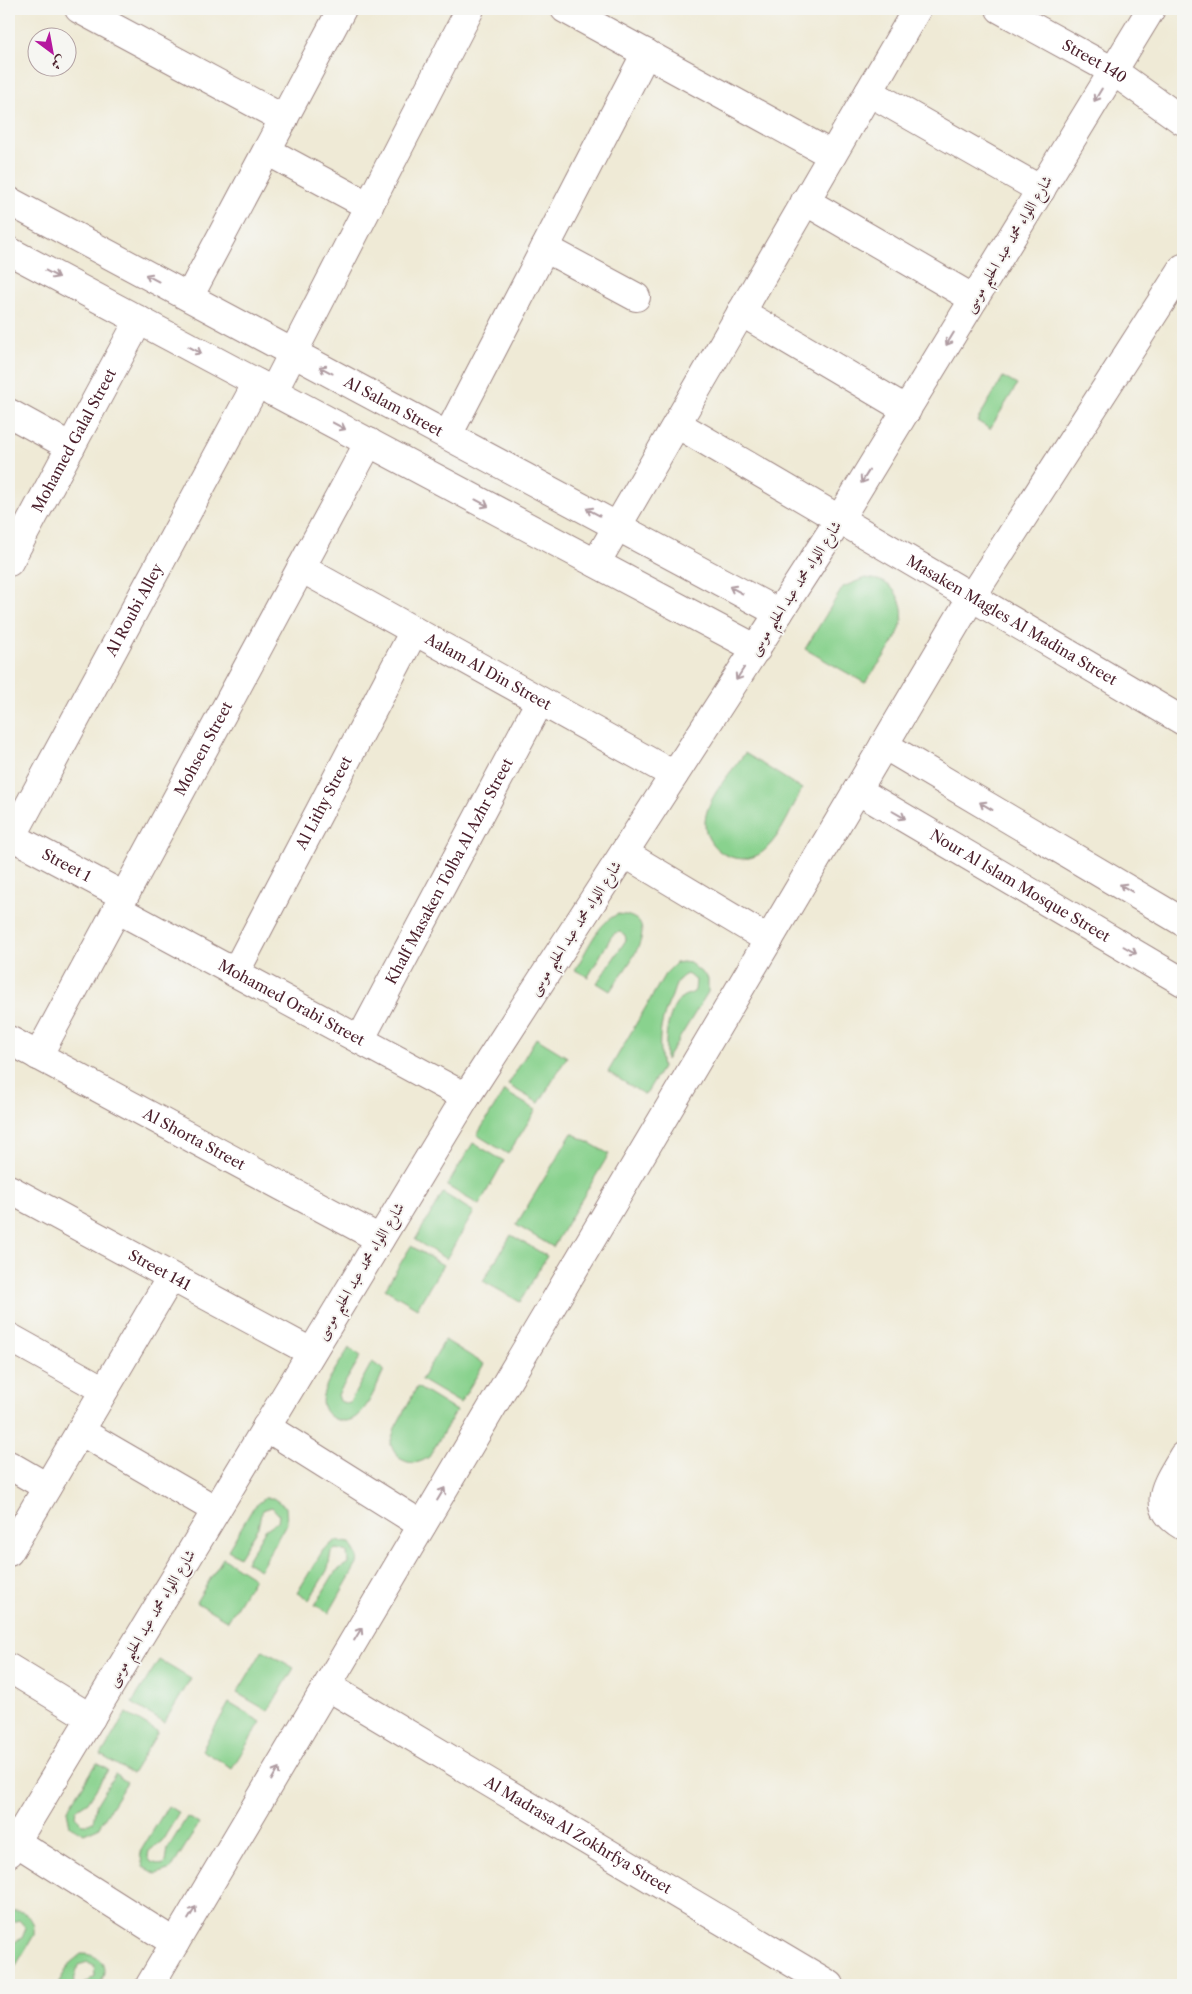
<svg xmlns="http://www.w3.org/2000/svg" width="1192" height="1994" viewBox="0 0 1192 1994" font-family="'Libre Caslon Text',Amiri,serif">
<rect width="100%" height="100%" fill="#f6f6f2"/>
<filter id="ink" filterUnits="userSpaceOnUse"><feTurbulence type="fractalNoise" baseFrequency=".02" numOctaves="2"/><feDisplacementMap in="SourceGraphic" scale="10" xChannelSelector="R" yChannelSelector="G"/><feConvolveMatrix kernelMatrix="1 2 1 2 8 2 1 2 1" color-interpolation-filters="sRGB"/></filter>
<filter id="wash" filterUnits="userSpaceOnUse"><feTurbulence type="fractalNoise" baseFrequency=".0096" numOctaves="4" result="noise"/><feDisplacementMap in="SourceGraphic" scale="20" xChannelSelector="R" yChannelSelector="G"/><feGaussianBlur stdDeviation="1.12" result="paint"/><feColorMatrix in="noise" values="0 0 0 0 0 0 0 0 0 0 0 0 0 0 0 0 0 1.4 0 .05"/><feComposite in="paint" operator="in"/></filter>
<g filter="url(#wash)">
<rect width="100%" height="100%" fill="#efead6"/>
<!-- green -->
<path fill="#89d28e" stroke="#6a785c" d="M 1003,377 L 1017,385 L 990,429 L 977,421 Z
M 865,578 C 878,579 890,582 897,595 C 916,626 881,658 865,683 L 805,649 L 843,587 Z
M 745,753 L 802,789 C 792,808 782,834 766,849 C 741,873 698,849 706,815 C 711,793 732,771 745,753 Z
M 618,914 C 670,918 623,971 610,991 L 597,983 L 626,940 L 625,935 L 620,932 L 615,933 L 611,937 L 588,977 L 575,970 C 587,951 597,923 618,914 Z
M 683,962 L 690,963 L 708,978 L 708,992 L 666,1060 C 665,1040 666,1014 681,998 C 685,994 691,995 695,991 L 696,980 L 687,974 C 677,978 675,987 672,996 C 660,1021 657,1040 662,1068 L 645,1095 L 608,1072 L 665,974 L 676,963 Z
M 536,1038 L 567,1057 L 539,1103 L 508,1085 Z
M 504,1091 L 536,1110 L 508,1154 L 477,1135 Z
M 572,1133 L 609,1154 L 553,1247 L 516,1225 Z
M 473,1143 L 504,1161 L 479,1205 L 447,1186 Z
M 443,1193 L 474,1212 L 446,1259 L 415,1240 Z
M 511,1235 L 547,1256 L 520,1302 L 483,1281 Z
M 411,1246 L 443,1265 L 417,1308 L 385,1289 Z
M 445,1340 L 484,1364 L 460,1403 L 421,1380 Z
M 349,1348 L 361,1356 L 340,1391 L 338,1395 L 340,1401 L 345,1403 L 350,1402 L 372,1362 L 384,1370 C 377,1384 370,1406 357,1416 C 343,1429 317,1415 323,1395 C 327,1379 340,1363 349,1348 Z
M 417,1387 L 456,1411 L 429,1457 C 419,1464 410,1465 399,1458 L 390,1444 L 395,1428 Z
M 265,1498 L 273,1498 L 286,1507 L 287,1522 L 260,1570 L 246,1562 L 265,1530 L 278,1521 L 279,1515 L 272,1507 L 262,1510 L 258,1527 L 239,1557 L 228,1550 L 253,1508 Z
M 335,1541 L 350,1543 L 358,1557 L 357,1564 L 329,1613 L 315,1605 L 335,1572 L 348,1563 L 347,1552 L 336,1549 L 331,1552 L 328,1569 L 309,1600 L 297,1593 L 323,1550 Z
M 223,1558 L 254,1578 L 228,1621 L 196,1602 Z
M 263,1650 L 294,1668 L 268,1711 L 237,1693 Z
M 159,1660 L 191,1679 L 164,1723 L 132,1703 Z
M 229,1703 L 261,1722 L 232,1768 L 202,1750 Z
M 126,1713 L 158,1732 L 132,1774 L 101,1755 Z
M 97,1763 L 108,1770 L 88,1802 L 76,1810 L 75,1816 L 83,1824 L 89,1824 L 93,1821 L 96,1805 L 115,1774 L 127,1782 L 98,1828 L 84,1834 L 70,1826 L 67,1811 Z
M 168,1806 L 179,1813 L 162,1841 L 149,1851 L 148,1857 L 151,1862 L 161,1865 L 166,1862 L 168,1848 L 187,1817 L 199,1824 L 171,1869 L 156,1874 L 143,1867 L 140,1852 Z
M 12,1911 C 28,1910 35,1920 34,1935 L 9,1977 C 9,1961 5,1944 22,1938 L 26,1928 L 19,1920 L 9,1923 L 9,1913 Z
M 81,1954 C 102,1954 110,1968 99,1985 L 82,1985 L 95,1976 L 94,1965 L 88,1962 L 78,1965 L 73,1985 L 57,1985 L 70,1963 Z"/>
</g>
<g filter="url(#ink)">
<g fill="none" stroke-linecap="round" stroke-linejoin="round">
<!-- minor casing -->
<g stroke="#9c8480" stroke-width="30">
<g id="minor">
<path d="M 79,9 L 284,119"/>
<path d="M 565,9 L 832,155"/>
<path id="s1" d="M 1000,9 L 1113,71 L 1183,121"/>
<path d="M 869,92 L 1041,190"/>
<path d="M 267,151 L 369,206"/>
<path id="s2" d="M 9,201 L 779,613"/>
<path d="M 805,201 L 974,299"/>
<path d="M 545,248 L 636,297"/>
<path d="M 9,251 L 757,649"/>
<path d="M 189,297 L 342,9"/>
<path d="M 741,312 L 907,410"/>
<path d="M 273,392 L 470,9"/>
<path d="M 9,413 L 71,447"/>
<path id="s3" d="M 677,424 L 1183,721"/>
<path d="M 448,435 L 646,53"/>
<path id="s4" d="M 9,562 L 139,320"/>
<path d="M 596,563 L 917,9"/>
<path id="s5" d="M 301,568 L 674,775"/>
<path d="M 884,745 L 1183,922"/>
<path id="s6" d="M 857,790 L 1183,982"/>
<path id="s7" d="M 9,835 L 124,896"/>
<path id="s8" d="M 12,837 L 257,383"/>
<path d="M 624,853 L 769,940"/>
<path id="s9" d="M 117,909 L 466,1097"/>
<path id="s10" d="M 235,973 L 414,631"/>
<path id="s11" d="M 9,1040 L 380,1239"/>
<path id="s12" d="M 360,1040 L 540,701"/>
<path id="s13" d="M 38,1056 L 369,442"/>
<path id="s14" d="M 9,1189 L 311,1352"/>
<path d="M 9,1337 L 104,1390"/>
<path d="M 266,1427 L 422,1525"/>
<path d="M 80,1431 L 216,1510"/>
<path d="M 1183,1456 C 1168,1483 1148,1506 1183,1526"/>
<path d="M 9,1465 L 47,1487"/>
<path d="M 9,1552 L 171,1277"/>
<path d="M 9,1668 L 91,1718"/>
<path id="s15" d="M 327,1686 L 830,1985"/>
<path d="M 16,1842 L 175,1943"/>
<path d="M 9,1853 L 466,1097 L 839,520 L 1151,9"/>
<path d="M 150,1985 L 971,598 L 1183,268"/>
</g>
</g>
<!-- minor -->
<use href="#minor" stroke="#fff" stroke-width="28"/>
</g>
<!-- one-way arrows -->
<defs><path id="oneway-shaft" d="M-6 0H5M1.5-3L5.5 0L1.5 3" fill="none" stroke-width="1.6" stroke-linecap="round" stroke-linejoin="round" transform="scale(1.25)"/></defs>
<g stroke="#ae9aa0">
<use href="#oneway-shaft" transform="translate(1098 95) rotate(121)"/>
<use href="#oneway-shaft" transform="translate(52 274) rotate(28)"/>
<use href="#oneway-shaft" transform="translate(152 278) rotate(-152)"/>
<use href="#oneway-shaft" transform="translate(950 339) rotate(121)"/>
<use href="#oneway-shaft" transform="translate(195 350) rotate(28)"/>
<use href="#oneway-shaft" transform="translate(326 370) rotate(-152)"/>
<use href="#oneway-shaft" transform="translate(339 426) rotate(28)"/>
<use href="#oneway-shaft" transform="translate(865 477) rotate(122)"/>
<use href="#oneway-shaft" transform="translate(482 503) rotate(28)"/>
<use href="#oneway-shaft" transform="translate(593 512) rotate(-152)"/>
<use href="#oneway-shaft" transform="translate(736 590) rotate(-152)"/>
<use href="#oneway-shaft" transform="translate(740 674) rotate(123)"/>
<use href="#oneway-shaft" transform="translate(986 806) rotate(-149)"/>
<use href="#oneway-shaft" transform="translate(899 815) rotate(30)"/>
<use href="#oneway-shaft" transform="translate(1126 888) rotate(-149)"/>
<use href="#oneway-shaft" transform="translate(1130 950) rotate(30)"/>
<use href="#oneway-shaft" transform="translate(441 1494) rotate(-59)"/>
<use href="#oneway-shaft" transform="translate(358 1634) rotate(-59)"/>
<use href="#oneway-shaft" transform="translate(275 1774) rotate(-60)"/>
<use href="#oneway-shaft" transform="translate(192 1913) rotate(-59)"/>
</g>
</g>
<g text-anchor="middle" stroke-width="4" stroke-linejoin="round" paint-order="stroke">
<!-- street labels -->
<g font-size="15" fill="#4a1f2b" stroke="#f6f6f2">
<text dy="5" stroke="none"><textPath href="#s1" startOffset="108">Street 140</textPath></text>
<text transform="translate(1008 244) rotate(-59)" y="5">شارع اللواء محمد عبد الحليم موسى</text>
<text dy="5" stroke="none"><textPath href="#s2" startOffset="436">Al Salam Street</textPath></text>
<text dy="5" stroke="none"><textPath href="#s4" startOffset="138">Mohamed Galal Street</textPath></text>
<text transform="translate(795 588) rotate(-57)" y="5">شارع اللواء محمد عبد الحليم موسى</text>
<text dy="5" stroke="none"><textPath href="#s8" startOffset="258">Al Roubi Alley</textPath></text>
<text dy="5" stroke="none"><textPath href="#s3" startOffset="388">Masaken Magles Al Madina Street</textPath></text>
<text dy="5" stroke="none"><textPath href="#s5" startOffset="214">Aalam Al Din Street</textPath></text>
<text dy="5" stroke="none"><textPath href="#s13" startOffset="349">Mohsen Street</textPath></text>
<text dy="5" stroke="none"><textPath href="#s10" startOffset="192">Al Lithy Street</textPath></text>
<text dy="5" stroke="none"><textPath href="#s7" startOffset="65">Street 1</textPath></text>
<text dy="5" stroke="none"><textPath href="#s12" startOffset="191">Khalf Masaken Tolba Al Azhr Street</textPath></text>
<text dy="5" stroke="none"><textPath href="#s6" startOffset="189">Nour Al Islam Mosque Street</textPath></text>
<text transform="translate(575 928) rotate(-57)" y="5">شارع اللواء محمد عبد الحليم موسى</text>
<text dy="5" stroke="none"><textPath href="#s9" startOffset="198">Mohamed Orabi Street</textPath></text>
<text dy="5" stroke="none"><textPath href="#s11" startOffset="210">Al Shorta Street</textPath></text>
<text dy="5" stroke="none"><textPath href="#s14" startOffset="171">Street 141</textPath></text>
<text transform="translate(360 1271) rotate(-59)" y="5">شارع اللواء محمد عبد الحليم موسى</text>
<text transform="translate(151 1618) rotate(-59)" y="5">شارع اللواء محمد عبد الحليم موسى</text>
<text dy="5" stroke="none"><textPath href="#s15" startOffset="292">Al Madrasa Al Zokhrfya Street</textPath></text>
</g>
</g>
<!-- margin -->
<rect width="1192" height="1994" fill="none" stroke="#f6f6f2" stroke-width="30"/>
<!-- north arrow -->
<g transform="translate(52 52) rotate(148)"><circle r="24" fill="#f6f6f2" stroke="#b1a0a2"/>
<path d="M0-4L9 19L0 12L-9 19Z" fill="#b5179e"/>
<text y="-8" font-size="14" font-weight="bold" text-anchor="middle" fill="#4a1f2b">ش</text>
</g>
</svg>
